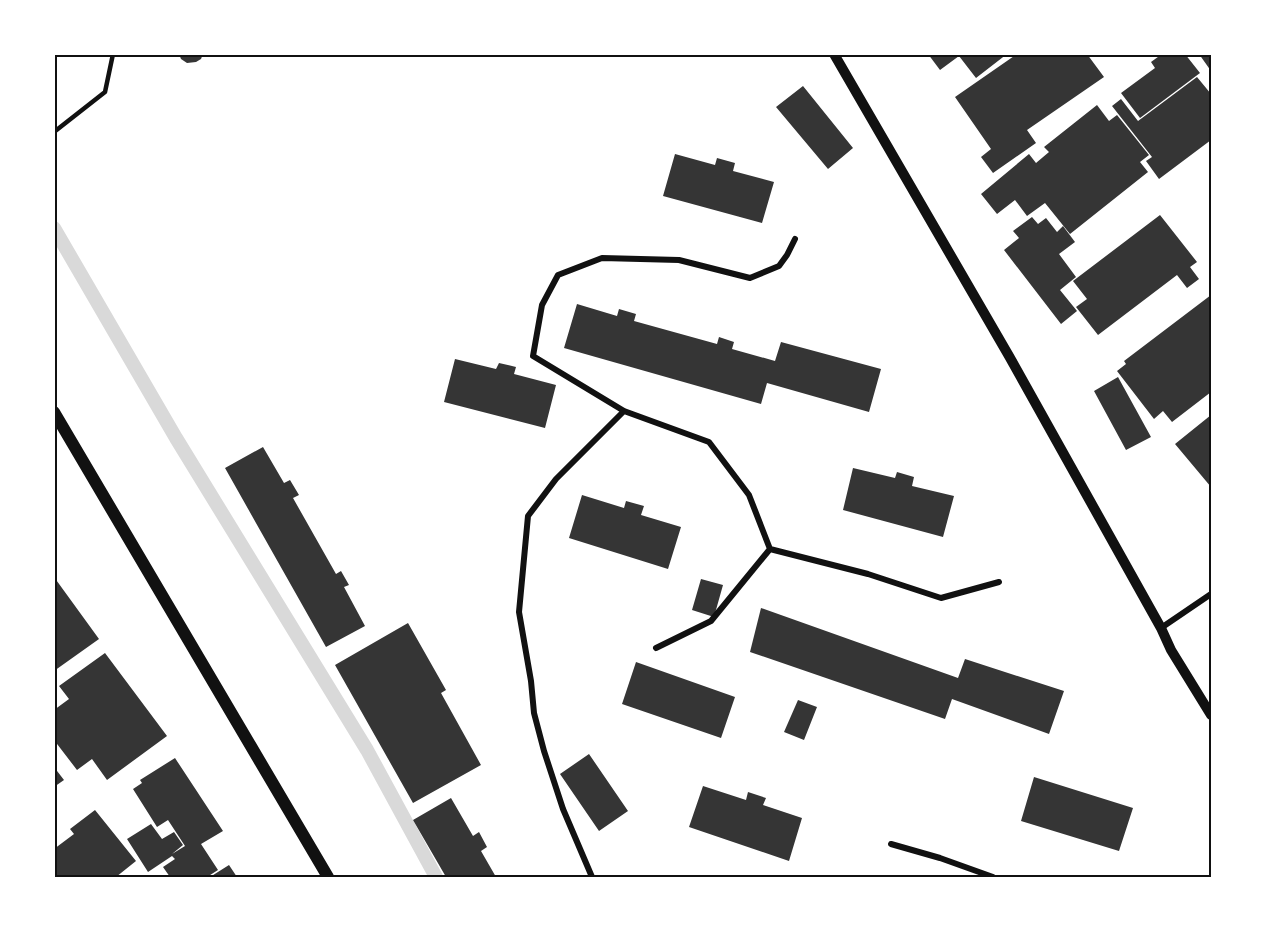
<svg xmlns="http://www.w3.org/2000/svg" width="1265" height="931" viewBox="0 0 1265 931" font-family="'Golos Text',sans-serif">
<rect width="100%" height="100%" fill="#fff"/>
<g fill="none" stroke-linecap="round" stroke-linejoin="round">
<!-- stream -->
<path stroke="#d9d9d9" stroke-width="14" d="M 54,228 L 176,438 L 367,750 L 436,877"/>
</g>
<!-- building -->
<path fill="#353535" d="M 179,54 L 203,54 L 201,59 L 196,62 L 187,63 L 181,59 Z
M 928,54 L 1007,54 L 976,78 L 959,56 L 940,70 Z
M 1017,54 L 1087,54 L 1104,77 L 1027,130 L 1036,143 L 993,173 L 981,157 L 991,149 L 955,97 Z
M 1162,54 L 1185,54 L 1200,73 L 1140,118 L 1121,93 L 1155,68 L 1151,62 Z
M 1199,54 L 1211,54 L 1211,71 Z
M 1197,77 L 1211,94 L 1211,140 L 1159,179 L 1146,161 L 1152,157 L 1112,106 L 1121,99 L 1138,121 Z
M 803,86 L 853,148 L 828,169 L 776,107 Z
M 1097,105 L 1109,121 L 1117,115 L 1149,155 L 1140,162 L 1148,172 L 1070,234 L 1045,203 L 1027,216 L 1015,200 L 997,214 L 981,194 L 1029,154 L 1036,163 L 1049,152 L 1044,147 Z
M 675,154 L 715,165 L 717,158 L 735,163 L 733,171 L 774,182 L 762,223 L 663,196 Z
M 1160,215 L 1197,262 L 1190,267 L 1199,279 L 1187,288 L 1177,275 L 1098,335 L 1076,307 L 1087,299 L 1073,281 Z
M 1032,217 L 1038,224 L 1046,218 L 1057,232 L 1063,226 L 1075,242 L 1059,254 L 1076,277 L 1060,290 L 1077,311 L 1061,324 L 1004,250 L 1019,238 L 1013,231 Z
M 1211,295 L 1211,392 L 1172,422 L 1163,411 L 1154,419 L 1117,371 L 1126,364 L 1124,361 Z
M 577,304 L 617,316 L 619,309 L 636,314 L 634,321 L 717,344 L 719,337 L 734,342 L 732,349 L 775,361 L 781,342 L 881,369 L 869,412 L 767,383 L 761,404 L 564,348 Z
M 455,359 L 496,369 L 499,363 L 516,367 L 514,374 L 556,385 L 545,428 L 444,402 Z
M 1118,377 L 1151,437 L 1126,450 L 1094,391 Z
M 1211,415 L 1211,487 L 1175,444 Z
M 263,447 L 284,483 L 290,480 L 299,495 L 293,498 L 336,574 L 341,571 L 349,585 L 344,587 L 365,626 L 326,647 L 225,468 Z
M 853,468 L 895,478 L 897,472 L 914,477 L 912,486 L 954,496 L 943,537 L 843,510 Z
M 582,495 L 624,508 L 626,501 L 644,506 L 641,515 L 681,527 L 668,569 L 569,538 Z
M 54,577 L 99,639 L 54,671 Z
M 701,579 L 723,585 L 714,617 L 692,610 Z
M 761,608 L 958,678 L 965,659 L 1064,691 L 1049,734 L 952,699 L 945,719 L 750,652 Z
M 408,623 L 446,690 L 441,693 L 481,765 L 413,803 L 335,665 Z
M 105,653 L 167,736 L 107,780 L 92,759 L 77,770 L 54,740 L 54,710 L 69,699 L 59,686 Z
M 636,662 L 735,697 L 721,738 L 622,704 Z
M 798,700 L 817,707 L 804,740 L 784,732 Z
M 589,754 L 628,811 L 599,831 L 560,774 Z
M 175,758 L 223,831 L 201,844 L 218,870 L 207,877 L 170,877 L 163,867 L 175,859 L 172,856 L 148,872 L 127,839 L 151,824 L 162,839 L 174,832 L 183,845 L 172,854 L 185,846 L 168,820 L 157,827 L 133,789 L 142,783 L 140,780 Z
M 54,767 L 64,780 L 54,787 Z
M 1034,777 L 1133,808 L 1119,851 L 1021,821 Z
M 703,786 L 746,800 L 748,792 L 766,798 L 763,805 L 802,818 L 789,861 L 689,827 Z
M 451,798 L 473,836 L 479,832 L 487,847 L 481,851 L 496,877 L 446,877 L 413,820 Z
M 95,810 L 136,861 L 116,877 L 54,877 L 54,849 L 74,834 L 70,829 Z
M 229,865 L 237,877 L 210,877 Z"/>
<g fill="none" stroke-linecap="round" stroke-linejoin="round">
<!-- service -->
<path stroke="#111" stroke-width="4.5" d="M 54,132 L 105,92 L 113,54"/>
<!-- minor -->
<path stroke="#111" stroke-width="6" d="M 770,549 L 749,495 L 709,442 L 624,411 L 533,356 L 542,305 L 558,275 L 602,258 L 679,260 L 750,278 L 779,266 L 787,255 L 795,239
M 1161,628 L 1211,594
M 656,648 L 711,621 L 770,549 L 868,574 L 941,598 L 999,582
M 891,844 L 940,858 L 993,877
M 592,877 L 563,809 L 544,751 L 534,713 L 531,681 L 519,612 L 528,516 L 556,479 L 624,411"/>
<!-- tertiary -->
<path stroke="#111" stroke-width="10" d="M 834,54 L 1009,356 L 1161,628 L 1171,650 L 1211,715"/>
<!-- secondary -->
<path stroke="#111" stroke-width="12" d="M 54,412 L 328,877"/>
</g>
<!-- border -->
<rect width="1265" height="931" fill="none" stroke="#ffffff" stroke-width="111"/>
<rect x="56" y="56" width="1154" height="820" fill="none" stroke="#111" stroke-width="2"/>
</svg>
